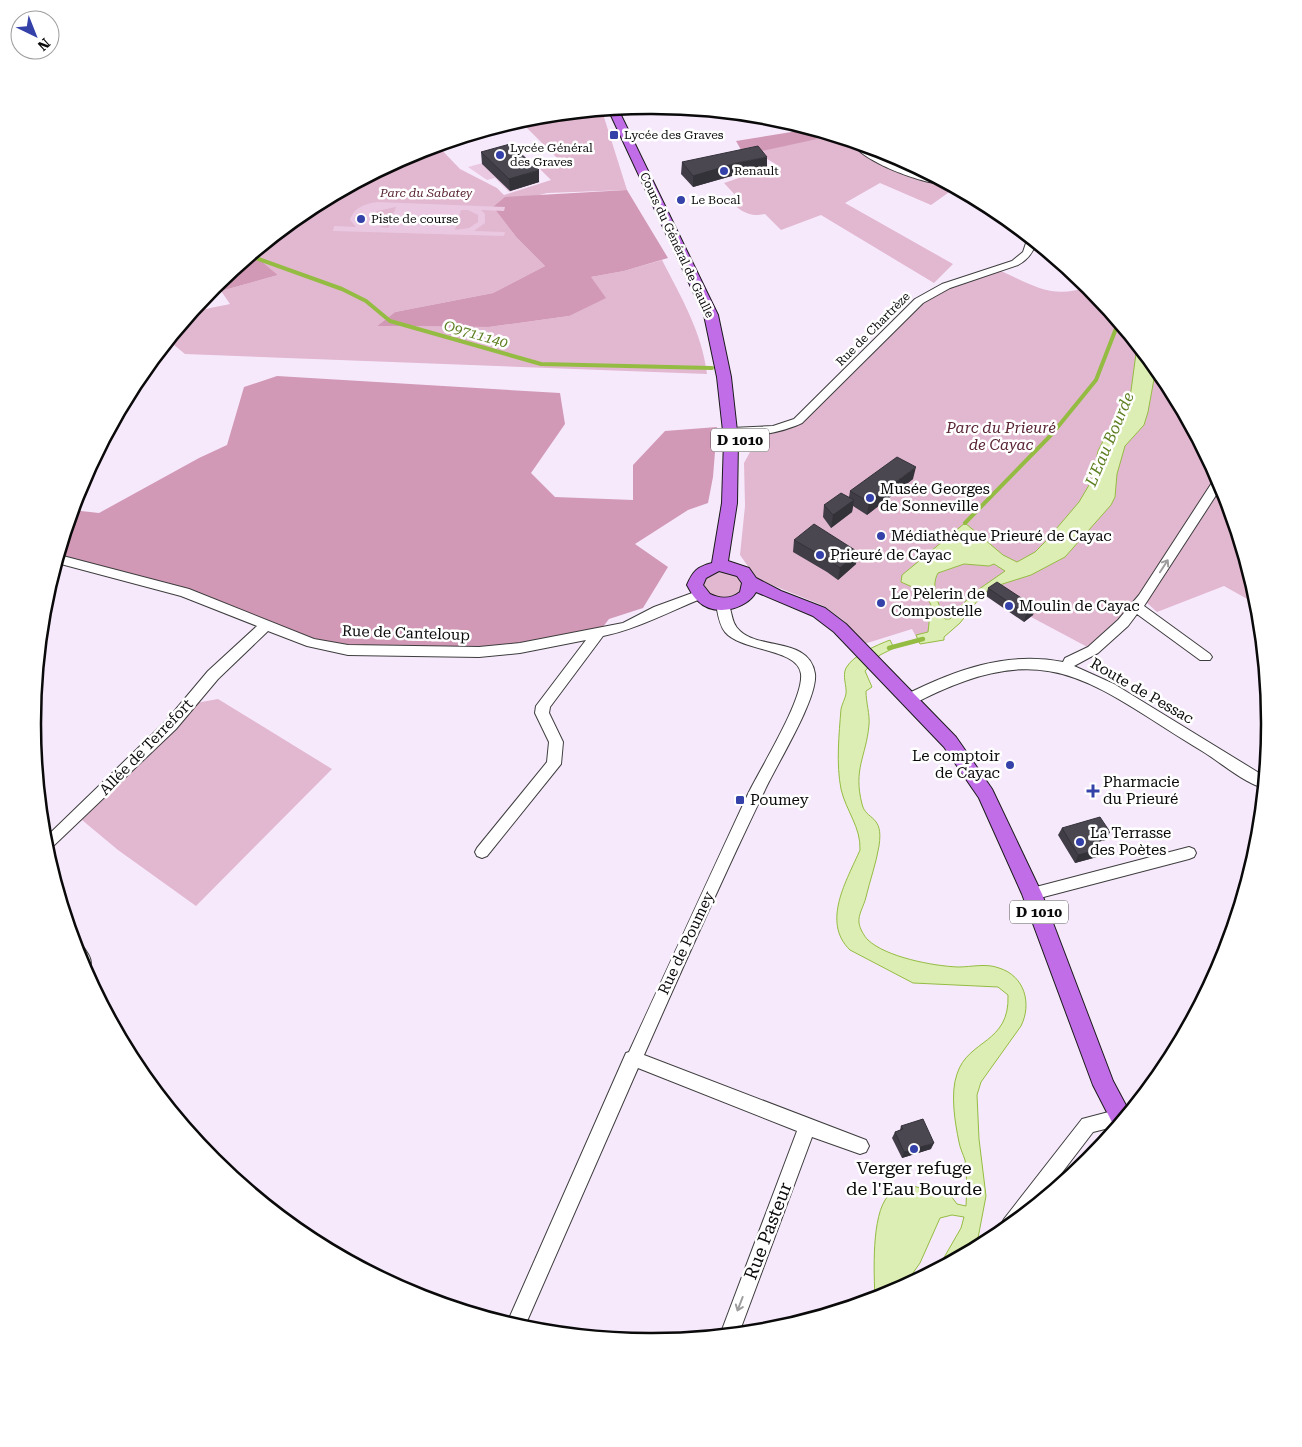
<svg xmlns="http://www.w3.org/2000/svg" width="1302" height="1447" viewBox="0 0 1302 1447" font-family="'Roboto Serif',serif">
<rect width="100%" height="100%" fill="#f7e9fc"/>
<!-- green -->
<path fill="#e2b7d0" d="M 603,114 L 627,190 L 547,193 L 493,207 L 517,238 L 545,266 L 493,293 L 395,312 L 377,326 L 489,327 L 569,316 L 591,277 L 624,271 L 662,260 C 681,297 702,332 707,374 L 185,354 L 174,345 C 184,309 198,311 230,304 L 221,291 L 278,275 L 253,254 L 308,209 L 415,152 L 437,145 L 460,169 L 497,188 L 504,195 L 551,180 L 540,169 L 564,165 L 525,126 L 548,120 L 545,117 L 590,118 Z
M 810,128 L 888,152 L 955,188 L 931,205 L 880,183 L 845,203 L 953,264 L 934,283 L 821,215 L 781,230 L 765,214 C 748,218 740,210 727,199 L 736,196 L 724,183 L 777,165 L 756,152 L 817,138 Z
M 999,270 C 1030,284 1054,301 1088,286 L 1165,380 L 1223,487 L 1258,605 L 1224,586 L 1157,612 L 1146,602 L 1093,650 L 1033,618 L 991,589 L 982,595 L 960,623 L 944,637 L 944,640 L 920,644 L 912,629 L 864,644 L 843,620 L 824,606 L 757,579 L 740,555 L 745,506 L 744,463 L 761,432 L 784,429 L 929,294 Z
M 721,570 L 739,576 L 743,585 L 739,594 C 724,600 716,600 703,590 L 703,581 L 715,571 Z
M 218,699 L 332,769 L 196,906 L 118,850 L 82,820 L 176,730 L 196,703 Z"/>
<!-- forest -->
<path fill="#d199b6" d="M 810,129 L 817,139 L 744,155 L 736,141 Z
M 627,190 L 668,258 L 624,271 L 591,277 L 606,298 L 569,316 L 489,327 L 377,326 L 395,312 L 493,293 L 545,266 L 517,238 L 493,207 L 505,197 Z
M 253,254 L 278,275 L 221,291 L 210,290 Z
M 277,376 L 560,393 L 565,424 L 531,473 L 555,497 L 633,500 L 633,465 L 665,431 L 717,427 L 713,477 L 708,503 L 688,510 L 635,544 L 668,567 L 643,608 L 609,619 L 599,632 L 520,648 L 326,646 L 185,592 L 58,559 L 72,510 L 99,513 L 199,458 L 227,445 L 244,387 Z"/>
<!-- pitch -->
<path fill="#eac8e1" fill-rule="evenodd" d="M 512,155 L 540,182 L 509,192 L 495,178 L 487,180 L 468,167 Z
M 377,202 L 505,207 L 504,211 L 481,210 L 485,214 L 485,223 L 474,231 L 505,232 L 504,236 L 333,231 L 334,226 L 356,227 L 350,220 C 354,207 365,204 377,202 ZM 396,207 L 388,228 L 381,227 L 372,221 L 372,216 L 377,211 ZM 461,210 L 468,210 L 478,215 L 478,222 L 469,228 L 455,230 Z"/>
<!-- water -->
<path fill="#dceeb3" stroke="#94bc43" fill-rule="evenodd" d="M 1137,346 L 1156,368 L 1148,412 L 1144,425 L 1125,446 L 1117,474 L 1115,497 L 1111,505 L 1065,557 L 1031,575 L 993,587 L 982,595 L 960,623 L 944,637 L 944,640 L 920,644 L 916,635 L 928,632 L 931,605 L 928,599 L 919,590 L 901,582 L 902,575 L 965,523 L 1003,555 L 1017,562 L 1035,552 L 1045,542 L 1079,502 L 1092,480 L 1098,451 L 1104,439 L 1130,398 ZM 964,564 L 989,566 L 994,564 L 1005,571 L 972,594 L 950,619 L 945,619 C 939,605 930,587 938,573 Z
M 890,640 L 894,648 L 880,655 L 865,671 L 872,687 L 866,691 C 866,703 870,714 869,725 C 866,757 853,769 862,804 C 866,821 884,814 879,846 C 876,864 870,880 866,897 C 864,906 858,914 859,923 C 860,929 864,936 868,940 C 886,957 933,966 958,967 C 972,967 986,963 999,968 C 1025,976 1032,1004 1021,1026 L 981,1082 L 977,1095 L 979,1139 L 986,1196 L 978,1238 L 971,1250 L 938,1268 L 961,1228 L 964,1217 L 952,1215 L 940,1218 L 920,1263 L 903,1287 L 875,1299 C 874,1274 871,1215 888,1196 C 893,1192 903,1188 909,1185 L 951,1196 L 957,1204 L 966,1206 C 967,1191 967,1175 965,1160 C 963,1154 960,1148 959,1142 C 955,1123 950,1093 957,1074 C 968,1039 1010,1044 1008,995 L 998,987 L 913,983 L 850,950 C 821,922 847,880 860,850 C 861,827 846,811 841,789 C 836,764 839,734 841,709 C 842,704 845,699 846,694 C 847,686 842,676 846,668 C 853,655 877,645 890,640 Z"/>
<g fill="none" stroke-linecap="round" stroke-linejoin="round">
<!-- stream-far1 -->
<path stroke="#94bc43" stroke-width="4" d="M 250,256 L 342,289 L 366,301 L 390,321 L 541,364 L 712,368
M 965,523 L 1052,434 L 1096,380 L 1117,326"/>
<!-- stream -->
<path stroke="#94bc43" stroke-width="4.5" d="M 889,648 L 923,639"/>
<!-- minor casing -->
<g stroke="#3d3d3d" stroke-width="2">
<path id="minor" d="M 853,142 L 864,145 L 873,154 L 945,183 C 928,187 856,159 853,142 Z
M 1028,237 L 1036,243 C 1033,253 1027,260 1018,265 L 950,288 L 923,303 L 802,423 C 788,430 737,444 725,432 L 731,428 L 773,426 L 794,419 L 915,299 L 942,284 L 1012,261 L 1023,252 Z
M 1215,478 L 1217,478 L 1222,486 L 1144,606 L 1210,654 L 1212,657 L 1210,660 L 1200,660 L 1137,614 L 1128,626 L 1098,653 L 1074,666 L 1114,684 L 1264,776 L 1263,788 C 1243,782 1220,762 1202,751 C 1087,681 1049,634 915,703 L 905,703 L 903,699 L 905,695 C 955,670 1006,651 1063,662 L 1065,658 L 1088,647 L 1118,620 L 1139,595 Z
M 59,555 L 189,589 L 314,639 L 348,645 L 479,647 L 520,643 L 623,623 L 654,607 L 695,592 L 703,592 L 705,595 L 703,598 C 670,611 638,629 603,636 L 550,707 L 549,713 L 563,742 L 561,764 L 487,856 L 482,858 L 477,856 L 475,852 L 477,848 L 547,762 L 549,742 L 535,713 L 536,706 L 586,640 L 520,653 L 479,657 L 348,655 L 307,646 L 268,631 L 218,679 L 176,729 L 47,852 L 44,839 L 166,721 L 208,671 L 257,626 L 181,596 L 57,563 Z
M 722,599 L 727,601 C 733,611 730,622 740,631 C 760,650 810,637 815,674 C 818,699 775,767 764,792 C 722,879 683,967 644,1055 L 866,1140 L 869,1146 L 866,1152 L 860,1154 L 812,1137 L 739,1333 L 720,1335 L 797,1131 L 638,1068 L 524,1328 L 507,1323 L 626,1053 L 629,1052 C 668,966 708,880 748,794 C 760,769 804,699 801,674 C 798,648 742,652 725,632 C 719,624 718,614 716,604 Z
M 1189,847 L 1194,849 L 1196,853 L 1194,857 L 1189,859 L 1032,900 L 1027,899 L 1024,894 L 1027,889 L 1032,888 Z
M 75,944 L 82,945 C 88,954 94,960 89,971 L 86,972 Z
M 1120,1109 L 1127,1114 L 1117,1126 L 1093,1132 L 1041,1200 L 1003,1231 L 1001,1225 L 1004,1219 L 1082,1119 Z"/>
</g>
<!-- major casing -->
<g stroke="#1b1b1b" stroke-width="2">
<path id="major" d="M 608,109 L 618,109 L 718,315 L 731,377 L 738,440 L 737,503 L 728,561 L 749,568 L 756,578 L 781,591 L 825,608 L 846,624 L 956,737 L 992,789 L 1042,894 L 1113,1081 L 1129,1111 L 1115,1128 L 1093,1085 L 1022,894 L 979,798 L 944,747 L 834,632 L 813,616 L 756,592 C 746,610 714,617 698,601 C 693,597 690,590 687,585 C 693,571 697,567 712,563 L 722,503 L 724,440 L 717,377 L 704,315 ZM 719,571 L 737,576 L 742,583 L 740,592 C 731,599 720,599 710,594 L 703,585 L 706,578 Z"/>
</g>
<!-- minor -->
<use href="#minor" fill="#fff" fill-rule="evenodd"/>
<!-- major -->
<use href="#major" fill="#c26de8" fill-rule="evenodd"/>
</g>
<!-- wall -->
<path fill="#403d46" d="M 481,152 L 539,182 L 510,191 L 482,164 Z
M 682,162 L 767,168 L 735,175 L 693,187 L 681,174 Z
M 913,479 L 867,515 L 853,506 L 852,512 L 831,528 L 823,517 L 824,505 L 849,497 L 850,491 Z
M 794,540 L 856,564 L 838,580 L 827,572 L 793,552 Z
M 988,588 L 1035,607 L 1033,615 L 1024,622 L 986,596 Z
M 1062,828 L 1106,840 L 1096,842 L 1097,857 L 1075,863 L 1058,835 Z
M 901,1126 L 931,1149 L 902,1158 L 892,1138 L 895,1132 L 900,1130 Z"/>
<!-- shaded-wall -->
<path fill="#343239" d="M 434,146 L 434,149 L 417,153 L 417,151 Z
M 767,157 L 767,168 L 735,175 L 693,187 L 693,176 L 736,163 Z
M 539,170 L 539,182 L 510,191 L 509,179 Z
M 916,467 L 913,479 L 867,515 L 869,502 Z
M 854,500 L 852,512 L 831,528 L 833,515 Z
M 858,552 L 856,564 L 838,580 L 840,568 Z
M 1035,607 L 1033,615 L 1024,622 L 1026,614 Z
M 1110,832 L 1106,840 L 1089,844 L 1092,837 Z
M 1101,849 L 1097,857 L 1075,863 L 1078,855 Z
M 934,1143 L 931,1149 L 902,1158 L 904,1152 Z"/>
<!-- building -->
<path fill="#4a4751" stroke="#343239" d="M 510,144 L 539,170 L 509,179 L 481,152 Z
M 758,146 L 767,157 L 736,163 L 693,176 L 682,162 Z
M 897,457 L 916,467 L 869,502 L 850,491 Z
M 841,493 L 854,500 L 833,515 L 824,505 Z
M 814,524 L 858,552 L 840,568 L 829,560 L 794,540 Z
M 997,582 L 1035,607 L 1026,614 L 988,588 Z
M 1100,817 L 1110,832 L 1092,837 L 1101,849 L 1078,855 L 1062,828 Z
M 923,1119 L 934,1143 L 904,1152 L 895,1132 L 903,1129 L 901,1126 Z"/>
<!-- one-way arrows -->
<defs><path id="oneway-shaft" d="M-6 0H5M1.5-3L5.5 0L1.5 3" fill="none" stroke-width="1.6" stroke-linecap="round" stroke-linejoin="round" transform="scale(1.25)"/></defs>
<g stroke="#9d9d9d">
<use href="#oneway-shaft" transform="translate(1164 566) rotate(-57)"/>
<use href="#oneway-shaft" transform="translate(740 1304) rotate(111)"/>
</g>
<!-- markers -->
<g fill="#3341a8" stroke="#fff" stroke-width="2">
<rect x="609" y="130" width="10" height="10" rx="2.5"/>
<circle cx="500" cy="155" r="5"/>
<circle cx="724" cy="171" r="5"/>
<circle cx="681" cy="200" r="5"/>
<circle cx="361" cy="219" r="5"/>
<circle cx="870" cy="498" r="5"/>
<circle cx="881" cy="536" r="5"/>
<circle cx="820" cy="555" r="5"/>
<circle cx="881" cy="603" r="5"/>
<circle cx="1009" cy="606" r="5"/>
<circle cx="1010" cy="765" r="5"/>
<path d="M1090.5 783.5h5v5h5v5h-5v5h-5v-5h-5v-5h5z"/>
<rect x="735" y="795" width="10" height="10" rx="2.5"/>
<circle cx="1080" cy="842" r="5"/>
<circle cx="914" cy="1149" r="5"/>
</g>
<g text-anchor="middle" stroke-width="5" stroke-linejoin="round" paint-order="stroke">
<!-- far-poi labels -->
<g font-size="12" fill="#0a0a0a" stroke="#fff" text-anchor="start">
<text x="624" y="139">Lycée des Graves</text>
<text x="510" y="152">Lycée Général<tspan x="510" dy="14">des Graves</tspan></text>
<text x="734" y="175">Renault</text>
<text x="691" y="204">Le Bocal</text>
<text x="371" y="223">Piste de course</text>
</g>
<!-- far-park labels -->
<g font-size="12" font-style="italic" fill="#582332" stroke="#fff">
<text x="426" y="197">Parc du Sabatey</text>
</g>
<!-- far-street labels -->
<g font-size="12" fill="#0a0a0a" stroke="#fff">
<text transform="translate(677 245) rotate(65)" y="4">Cours du Général de Gaulle</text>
<text transform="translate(873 329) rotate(-45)" y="4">Rue de Chartrèze</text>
</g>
<!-- far-water labels -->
<g font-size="14" font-style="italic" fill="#5d7f21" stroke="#fff">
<text transform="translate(476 334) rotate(16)" y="5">O9711140</text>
</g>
<!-- shield labels -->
<g fill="#fff" stroke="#545454" stroke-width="1">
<rect x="711" y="428.5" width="58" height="23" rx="4"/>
<rect x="1010" y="900.5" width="58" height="23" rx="4"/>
</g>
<g font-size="14" font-weight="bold" fill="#0a0a0a">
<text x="740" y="445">D 1010</text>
<text x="1039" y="917">D 1010</text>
</g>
<!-- park labels -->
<g font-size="15" font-style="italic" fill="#582332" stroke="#fff">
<text x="1001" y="433">Parc du Prieuré<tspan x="1001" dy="17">de Cayac</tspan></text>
</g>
<!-- poi labels -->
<g font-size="15" fill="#0a0a0a" stroke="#fff" text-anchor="start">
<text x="880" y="494">Musée Georges<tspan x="880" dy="17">de Sonneville</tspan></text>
<text x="891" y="541">Médiathèque Prieuré de Cayac</text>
<text x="830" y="560">Prieuré de Cayac</text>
<text x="891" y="599">Le Pèlerin de<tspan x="891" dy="17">Compostelle</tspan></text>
<text x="1019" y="611">Moulin de Cayac</text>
<text x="1000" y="761" text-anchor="end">Le comptoir<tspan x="1000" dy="17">de Cayac</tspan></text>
<text x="1103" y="787">Pharmacie<tspan x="1103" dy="17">du Prieuré</tspan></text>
<text x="750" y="805">Poumey</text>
<text x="1090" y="838">La Terrasse<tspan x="1090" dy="17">des Poètes</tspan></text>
</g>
<!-- street labels -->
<g font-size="15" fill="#0a0a0a" stroke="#fff">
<text transform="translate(406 633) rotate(2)" y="5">Rue de Canteloup</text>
<text transform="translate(1142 691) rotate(30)" y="5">Route de Pessac</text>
<text transform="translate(146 747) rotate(-46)" y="5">Allée de Terrefort</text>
<text transform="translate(686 943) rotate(-65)" y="5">Rue de Poumey</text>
</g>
<!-- water labels -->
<g font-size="16" font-style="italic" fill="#5d7f21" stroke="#fff">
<text transform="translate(1109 439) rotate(-67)" y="6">L'Eau Bourde</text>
</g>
<!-- near-poi labels -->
<g font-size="18" fill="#0a0a0a" stroke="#fff">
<text x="914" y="1174">Verger refuge<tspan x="914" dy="21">de l'Eau Bourde</tspan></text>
</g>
<!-- near-street labels -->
<g font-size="18" fill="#0a0a0a" stroke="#fff">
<text transform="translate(768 1231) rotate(-69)" y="6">Rue Pasteur</text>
</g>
</g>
<!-- crop -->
<path d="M0 0H1302V1447H0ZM650 114H652A609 609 0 0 1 1261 723V724A609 609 0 0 1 652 1333H650A609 609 0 0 1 41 724V723A609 609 0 0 1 650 114Z" fill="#fff" fill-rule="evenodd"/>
<path fill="none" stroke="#0a0a0a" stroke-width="2.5" d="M650 114H652A609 609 0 0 1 1261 723V724A609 609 0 0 1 652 1333H650A609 609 0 0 1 41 724V723A609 609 0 0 1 650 114Z"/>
<!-- north arrow -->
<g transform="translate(35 35) rotate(137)"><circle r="24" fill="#ffffff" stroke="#9d9d9d"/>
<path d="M0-4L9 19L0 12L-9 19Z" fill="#3341a8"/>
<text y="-8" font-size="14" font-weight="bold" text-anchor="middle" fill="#0a0a0a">N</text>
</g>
</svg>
